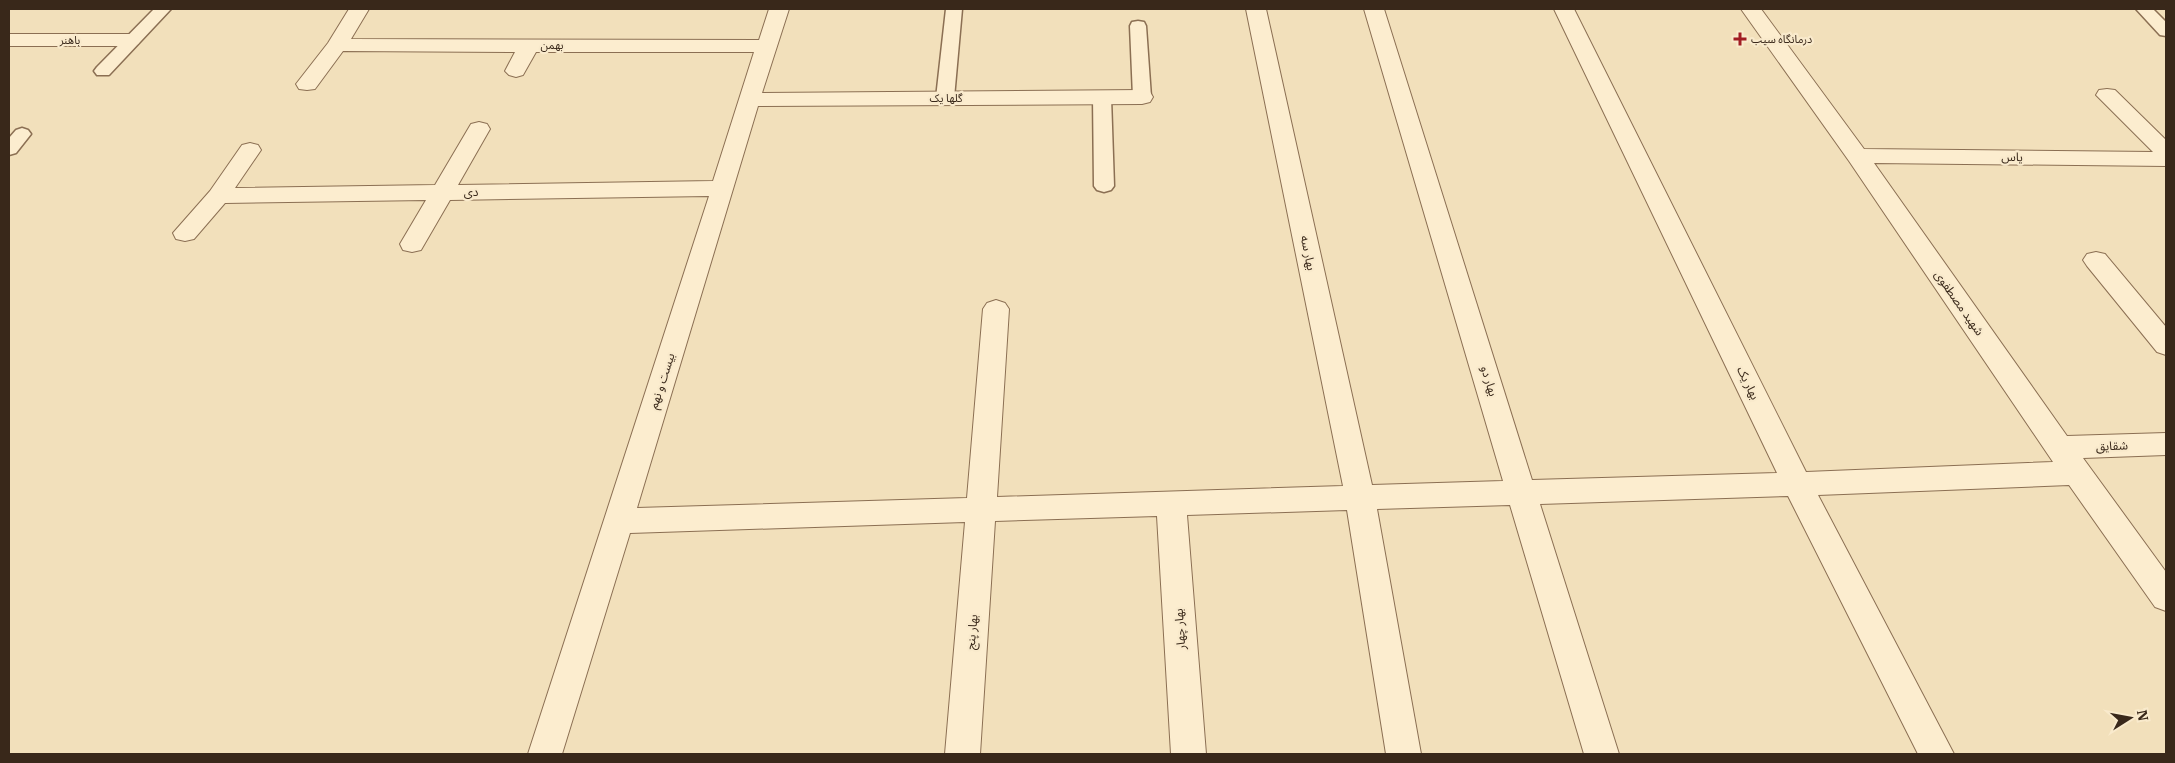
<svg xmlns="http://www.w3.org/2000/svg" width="2175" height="763" viewBox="0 0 2175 763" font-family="'IBM Plex Serif','Noto Sans Arabic',serif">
<rect width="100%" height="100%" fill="#f2e0bb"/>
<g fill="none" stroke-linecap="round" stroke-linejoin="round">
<!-- lane casing -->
<g stroke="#8b6f53" stroke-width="3">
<path id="lane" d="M 154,9 L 171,9 L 109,75 L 97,75 L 94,71 L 97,67 Z
M 946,9 L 962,9 L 954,98 L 951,102 L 945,103 L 939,102 L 936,98 Z
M 2136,9 L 2153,9 L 2166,22 L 2166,36 L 2160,35 Z
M 1138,21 L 1144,22 L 1146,26 L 1151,97 L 1148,101 L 1142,102 L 1136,101 L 1133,97 L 1130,26 L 1132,22 Z
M 1102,92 L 1108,93 L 1111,97 L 1114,186 L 1111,190 L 1104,192 L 1097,190 L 1094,186 L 1093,97 L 1096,93 Z
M 22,128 L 28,130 L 31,134 L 16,153 L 9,155 L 9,138 L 16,130 Z"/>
</g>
<!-- street casing -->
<g stroke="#8b6f53" stroke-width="2">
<path id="street" d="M 349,9 L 369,9 L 351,39 L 759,40 L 769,9 L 789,9 L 762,93 L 1142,90 L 1150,92 L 1153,97 L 1150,102 L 1142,104 L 758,106 L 637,508 L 967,498 L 983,309 L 987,303 L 996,300 L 1005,303 L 1009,309 L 997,497 L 1343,486 L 1246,9 L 1266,9 L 1372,485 L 1503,481 L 1364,9 L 1384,9 L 1532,480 L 1777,473 L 1554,9 L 1574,9 L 1806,472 L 2053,462 L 1849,161 L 1741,9 L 1761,9 L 1864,149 L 2153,152 L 2096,95 L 2099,90 L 2107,89 L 2115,90 L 2166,140 L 2166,166 L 1874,163 L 2067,436 L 2166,433 L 2166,455 L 2083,458 L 2166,572 L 2166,611 L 2155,607 L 2069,485 L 1818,495 L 1954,754 L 1918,754 L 1788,496 L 1540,504 L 1619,754 L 1584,754 L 1510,505 L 1377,509 L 1421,754 L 1386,754 L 1347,510 L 1187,515 L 1206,754 L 1171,754 L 1157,516 L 995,521 L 980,754 L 945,754 L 965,522 L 630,533 L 562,754 L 528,754 L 709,196 L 450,200 L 421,250 L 412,252 L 403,250 L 400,244 L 426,200 L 225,203 L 194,239 L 185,241 L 176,239 L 173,233 L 210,191 L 242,145 L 250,143 L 258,145 L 261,150 L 235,188 L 435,185 L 471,124 L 479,122 L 487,124 L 490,129 L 458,185 L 713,181 L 754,52 L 536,52 L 523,75 L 516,77 L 509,75 L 505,71 L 515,52 L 343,51 L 315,89 L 307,90 L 299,89 L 296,84 L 328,43 Z
M 9,34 L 131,34 L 138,36 L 141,40 L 138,44 L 131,46 L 9,46 Z
M 2096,252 L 2105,254 L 2166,327 L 2166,355 L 2157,352 L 2087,266 L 2083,260 L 2087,254 Z"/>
</g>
<!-- lane -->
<use href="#lane" fill="#fcedcf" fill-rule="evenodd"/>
<!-- street -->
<use href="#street" fill="#fcedcf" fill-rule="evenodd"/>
</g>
<!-- markers -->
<path fill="#a11d23" stroke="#f9eacc" stroke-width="2" d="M1737.5 31.5h5v5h5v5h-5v5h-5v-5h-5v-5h5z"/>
<g text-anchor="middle" stroke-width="4.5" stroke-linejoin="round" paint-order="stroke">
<!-- far-poi labels -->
<g font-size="11" fill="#39281a" stroke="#f9eacc" text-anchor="start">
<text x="1751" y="43">درمانگاه سیب</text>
</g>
<!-- far-street labels -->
<g font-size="11" fill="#39281a" stroke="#f9eacc">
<text x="70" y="44">باهنر</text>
<text x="552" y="49">بهمن</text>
<text x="946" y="102">گلها یک</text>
</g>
<!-- street labels -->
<g font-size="12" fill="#39281a" stroke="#f9eacc">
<text transform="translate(2012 157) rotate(1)" y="4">یاس</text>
<text transform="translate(471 192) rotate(-1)" y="4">دی</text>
<text transform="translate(1308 253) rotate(78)" y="4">بهار سه</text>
<text transform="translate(1959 303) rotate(55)" y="4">شهید مصطفوی</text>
<text transform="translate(662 381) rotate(-72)" y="4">بیست و نهم</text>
<text transform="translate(1489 381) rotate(73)" y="4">بهار دو</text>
<text transform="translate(1748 383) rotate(64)" y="4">بهار یک</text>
<text transform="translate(2112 446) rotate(-2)" y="4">شقایق</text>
<text transform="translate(1180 629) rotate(-94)" y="4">بهار چهار</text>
<text transform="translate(972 632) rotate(-85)" y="4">بهار پنج</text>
</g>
</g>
<!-- border -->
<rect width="2175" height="763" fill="none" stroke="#39281a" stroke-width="20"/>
<!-- north arrow -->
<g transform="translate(2130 718) rotate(79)" stroke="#f9eacc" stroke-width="4" paint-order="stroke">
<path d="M0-4L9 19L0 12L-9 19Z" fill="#39281a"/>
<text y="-8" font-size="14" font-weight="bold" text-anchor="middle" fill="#39281a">N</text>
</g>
</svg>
